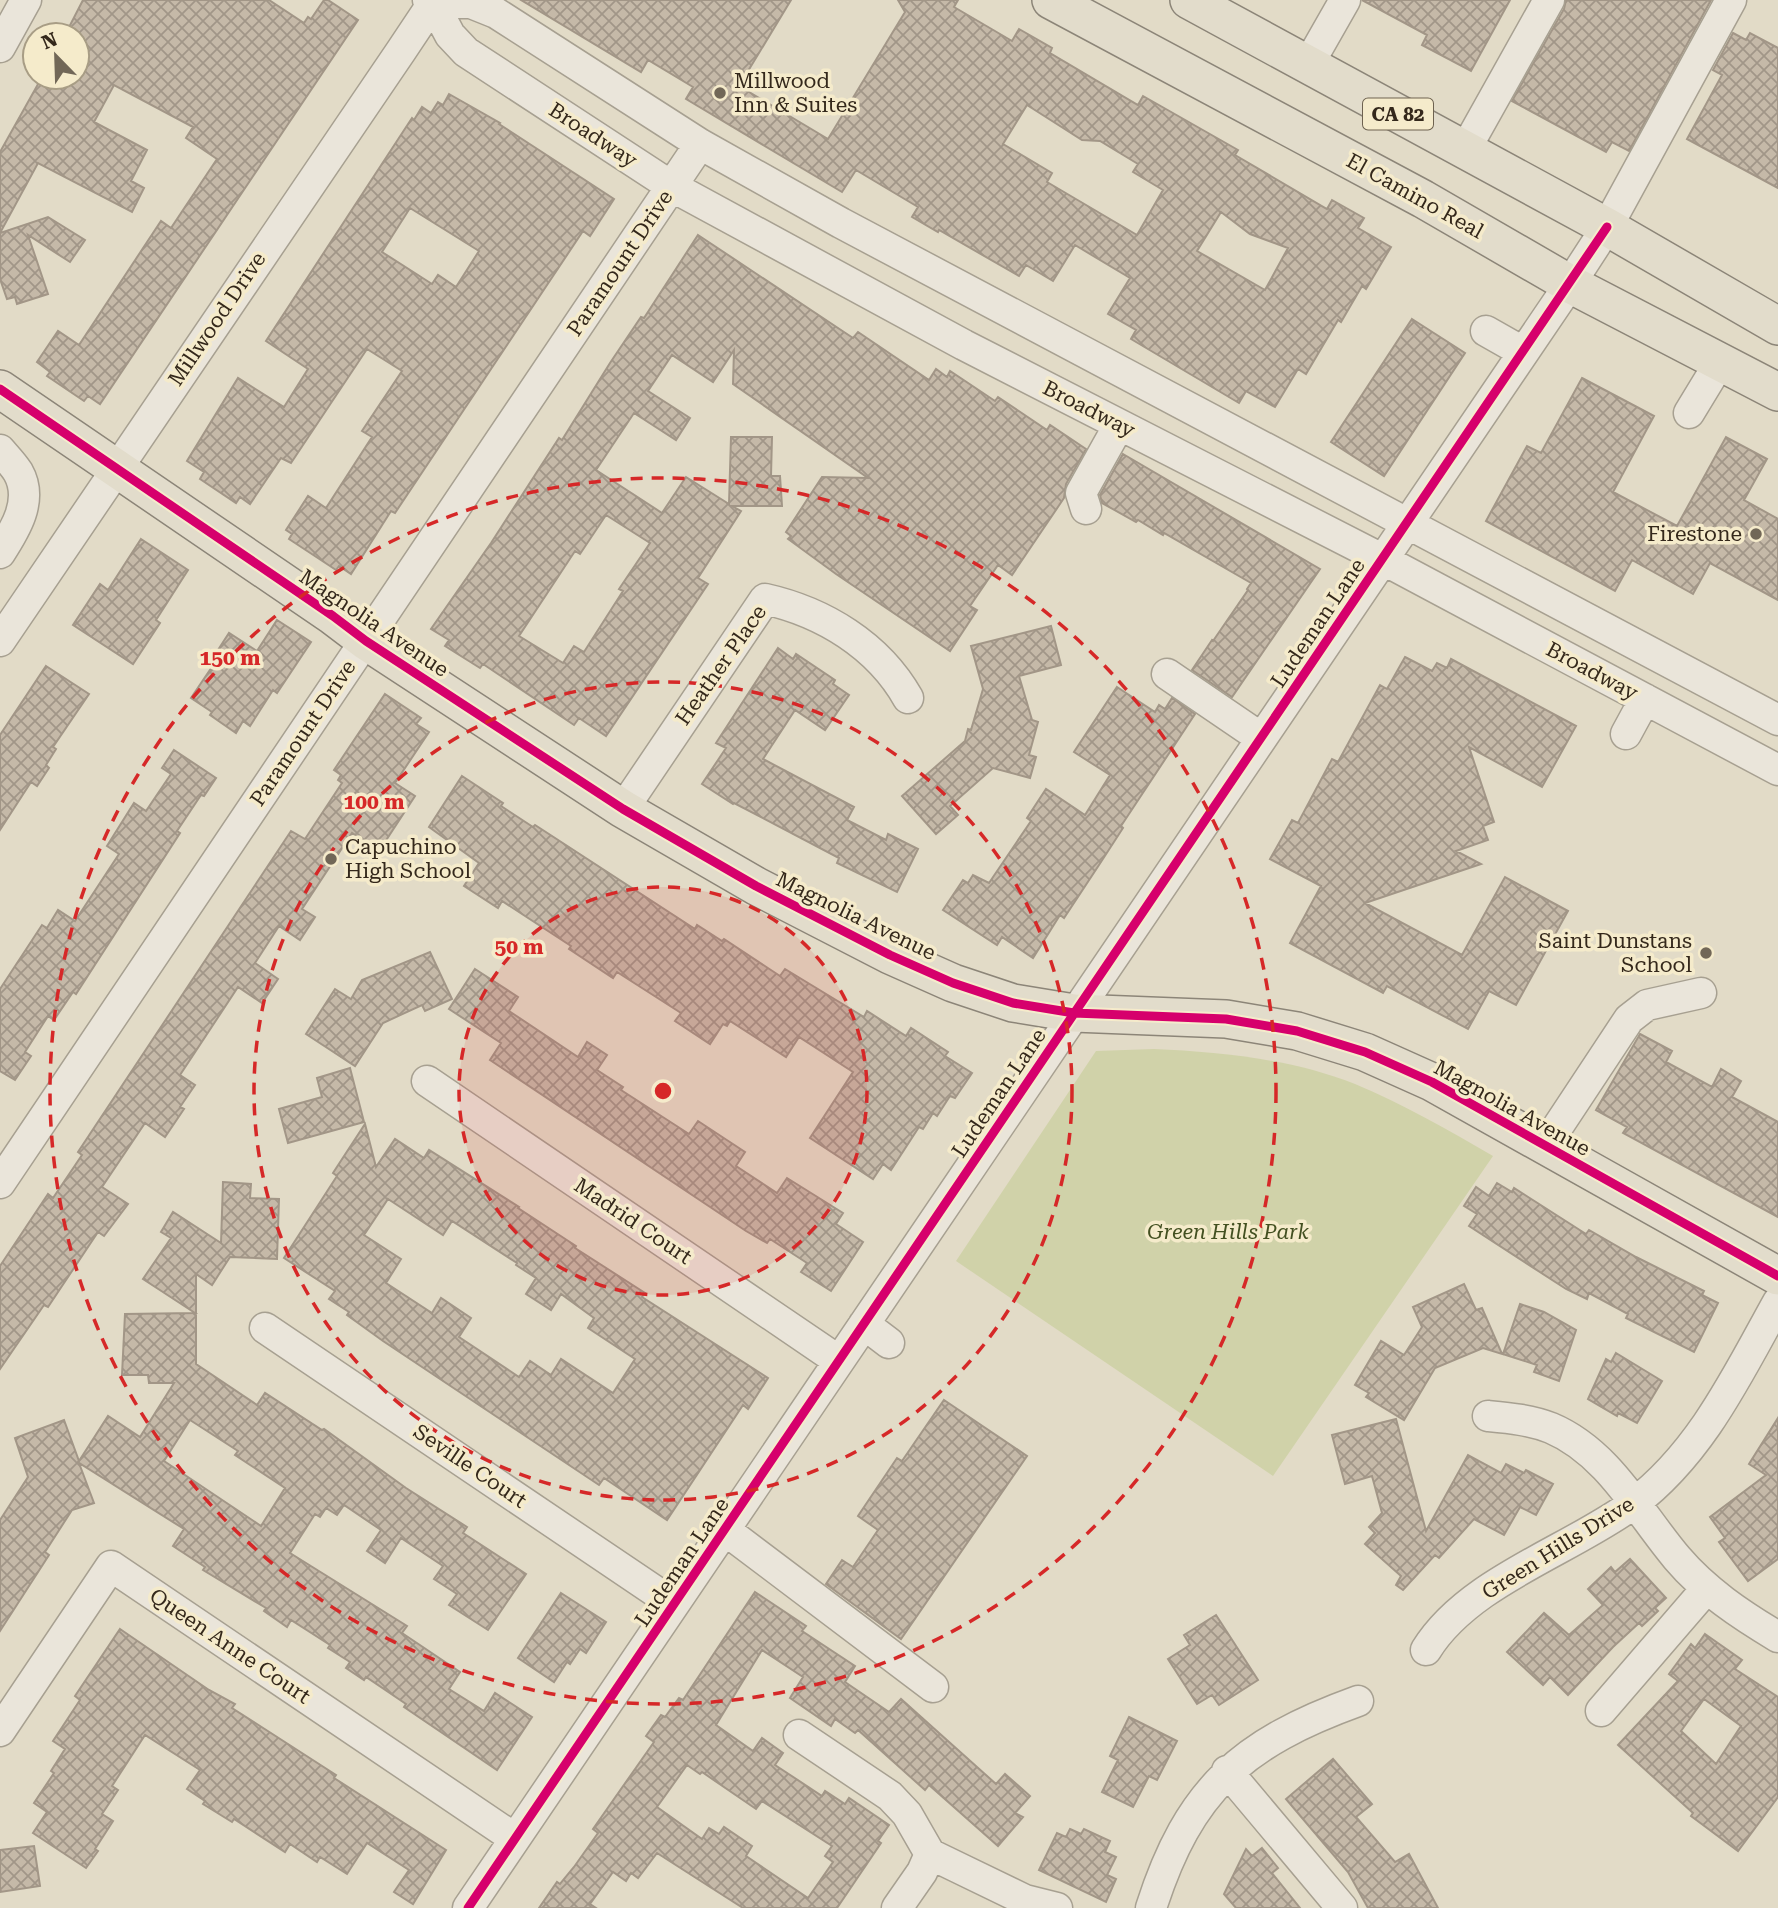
<svg xmlns="http://www.w3.org/2000/svg" width="1778" height="1908" viewBox="0 0 1778 1908" font-family="'Roboto Serif',serif">
<defs>
<pattern id="building-cross-hatch" width="8" height="8" patternUnits="userSpaceOnUse" patternTransform="scale(1.75)"><rect width="8" height="8" fill="#c5b9a8"/><path d="M0 0l8 8M0 8l8-8" fill="none" stroke="#a19688"/></pattern>
</defs>
<rect width="100%" height="100%" fill="#e2dbc7"/>
<!-- park -->
<path fill="#d0d2a9" d="M 1154,1049 C 1222,1052 1291,1059 1355,1084 C 1403,1104 1448,1130 1493,1156 L 1273,1476 L 956,1261 L 1096,1051 Z"/>
<!-- building -->
<path fill="url(#building-cross-hatch)" stroke="#a29687" stroke-width="2" fill-rule="evenodd" d="M 83,0 L 269,0 L 304,23 L 308,17 L 311,19 L 324,0 L 328,0 L 358,20 L 100,404 L 88,396 L 84,401 L 47,376 L 50,372 L 37,362 L 58,331 L 79,345 L 161,221 L 171,228 L 217,159 L 186,138 L 193,127 L 114,85 L 94,122 L 147,150 L 131,181 L 144,188 L 132,212 L 38,163 L 0,233 L 0,152 L 42,77 L 77,77 L 77,35 L 65,35 Z
M 521,0 L 791,0 L 739,86 L 828,139 L 905,12 L 898,0 L 958,0 L 954,7 L 1012,41 L 1019,29 L 1052,48 L 1050,53 L 1138,105 L 1143,96 L 1238,150 L 1235,155 L 1327,209 L 1332,200 L 1364,218 L 1358,228 L 1391,247 L 1366,289 L 1362,286 L 1341,322 L 1338,320 L 1306,374 L 1298,369 L 1275,407 L 1246,391 L 1239,403 L 1131,339 L 1136,330 L 1108,314 L 1130,278 L 1075,245 L 1053,281 L 1026,265 L 1019,276 L 939,230 L 938,232 L 912,217 L 918,207 L 856,170 L 842,192 L 686,99 L 693,87 L 648,60 L 641,72 ZM 1027,105 L 1082,140 L 1100,141 L 1138,164 L 1133,172 L 1163,190 L 1137,235 L 1047,182 L 1052,173 L 1003,144 ZM 1221,212 L 1250,234 L 1288,248 L 1265,290 L 1197,251 Z
M 1362,0 L 1510,0 L 1471,71 L 1422,45 L 1427,35 Z
M 1566,0 L 1711,0 L 1629,151 L 1612,142 L 1606,152 L 1512,101 L 1564,9 Z
M 1733,33 L 1746,40 L 1750,33 L 1778,48 L 1778,188 L 1687,139 L 1722,75 L 1713,70 Z
M 449,94 L 500,123 L 499,124 L 614,199 L 590,236 L 583,231 L 395,513 L 391,511 L 351,574 L 339,566 L 336,570 L 289,539 L 292,534 L 286,530 L 308,496 L 326,508 L 372,437 L 362,431 L 402,371 L 367,349 L 291,463 L 281,458 L 250,504 L 240,497 L 236,503 L 200,479 L 204,472 L 187,461 L 238,378 L 284,407 L 308,369 L 266,341 L 412,118 L 414,120 L 422,107 L 431,113 L 438,102 L 443,105 ZM 410,208 L 479,251 L 456,287 L 438,275 L 432,284 L 382,252 Z
M 48,217 L 85,240 L 70,262 L 28,235 L 48,294 L 17,304 L 15,297 L 7,299 L 0,279 L 0,233 Z
M 698,235 L 853,338 L 858,332 L 929,380 L 936,369 L 947,377 L 950,371 L 995,401 L 998,397 L 1047,430 L 1050,425 L 1086,449 L 1066,484 L 1064,498 L 1012,575 L 998,565 L 970,606 L 977,610 L 950,651 L 836,574 L 788,539 L 791,536 L 786,532 L 822,477 L 868,478 L 733,384 L 734,350 L 713,382 L 672,355 L 648,391 L 690,418 L 676,440 L 634,413 L 596,470 L 662,513 L 686,477 L 729,504 L 731,437 L 772,437 L 771,476 L 780,476 L 782,506 L 732,506 L 741,511 L 698,578 L 708,584 L 606,736 L 579,718 L 574,725 L 483,664 L 480,668 L 445,646 L 449,640 L 431,629 L 491,543 L 559,438 L 562,440 L 610,363 L 641,317 L 644,318 ZM 606,515 L 650,543 L 619,589 L 623,591 L 584,652 L 574,646 L 563,663 L 519,636 L 575,551 L 580,554 Z
M 1412,319 L 1465,353 L 1384,476 L 1331,442 Z
M 1582,378 L 1654,416 L 1613,492 L 1677,526 L 1726,437 L 1767,459 L 1744,500 L 1778,519 L 1778,600 L 1710,563 L 1693,594 L 1632,560 L 1615,591 L 1486,521 L 1527,446 L 1541,453 Z
M 1123,454 L 1320,569 L 1232,697 L 1192,670 L 1212,640 L 1213,641 L 1248,590 L 1247,589 L 1251,583 L 1164,533 L 1163,535 L 1138,520 L 1136,522 L 1102,503 L 1100,495 Z
M 141,539 L 188,570 L 156,620 L 160,623 L 133,664 L 73,625 L 100,584 L 108,590 Z
M 277,620 L 311,642 L 277,693 L 273,690 L 250,726 L 243,721 L 236,733 L 210,715 L 212,712 L 191,698 L 220,655 L 216,653 L 229,633 L 257,651 Z
M 1051,626 L 1061,665 L 1019,676 L 1032,720 L 1038,722 L 1029,755 L 1036,757 L 1030,778 L 993,768 L 950,806 L 958,815 L 936,834 L 902,796 L 965,741 L 968,729 L 971,730 L 983,689 L 971,646 Z
M 778,648 L 793,659 L 796,654 L 835,680 L 833,684 L 849,695 L 825,730 L 795,710 L 763,759 L 854,807 L 847,820 L 886,840 L 888,834 L 918,849 L 897,892 L 837,863 L 839,858 L 734,803 L 733,804 L 702,784 L 726,748 L 716,743 Z
M 1405,657 L 1432,671 L 1437,663 L 1447,668 L 1451,659 L 1576,726 L 1542,787 L 1469,747 L 1494,822 L 1483,826 L 1488,840 L 1456,851 L 1481,864 L 1365,903 L 1462,955 L 1505,877 L 1568,911 L 1516,1005 L 1489,991 L 1468,1029 L 1387,986 L 1383,993 L 1290,943 L 1321,886 L 1270,859 L 1292,820 L 1298,823 L 1332,759 L 1338,762 L 1380,685 L 1387,689 Z
M 46,666 L 89,694 L 53,747 L 56,749 L 46,765 L 49,768 L 37,786 L 31,782 L 0,830 L 0,735 Z
M 1117,687 L 1155,712 L 1159,705 L 1165,709 L 1172,698 L 1195,714 L 1121,826 L 1123,828 L 1099,865 L 1064,918 L 1060,915 L 1033,958 L 1002,937 L 997,945 L 943,910 L 963,880 L 968,883 L 973,875 L 989,883 L 1031,821 L 1027,818 L 1046,789 L 1085,815 L 1110,775 L 1074,752 Z
M 385,694 L 421,718 L 416,724 L 429,732 L 395,783 L 415,796 L 379,851 L 352,833 L 302,909 L 315,917 L 300,940 L 279,926 L 255,963 L 278,979 L 262,1003 L 238,987 L 180,1075 L 195,1085 L 180,1107 L 184,1109 L 165,1137 L 145,1123 L 102,1187 L 128,1204 L 104,1236 L 98,1232 L 48,1307 L 44,1305 L 0,1369 L 0,1266 L 48,1194 L 53,1198 L 82,1155 L 78,1152 L 291,831 L 305,839 L 342,783 L 338,780 L 341,775 L 334,770 Z
M 174,750 L 216,778 L 204,796 L 201,795 L 177,831 L 180,833 L 76,994 L 73,992 L 54,1020 L 48,1016 L 25,1052 L 31,1056 L 15,1080 L 0,1071 L 0,989 L 42,925 L 47,928 L 58,910 L 75,921 L 119,854 L 107,846 L 134,803 L 146,811 L 171,774 L 162,768 Z
M 462,776 L 503,803 L 501,806 L 533,827 L 535,825 L 695,929 L 697,925 L 722,941 L 724,939 L 780,976 L 785,969 L 864,1017 L 867,1011 L 906,1036 L 911,1028 L 948,1052 L 945,1056 L 972,1073 L 955,1098 L 950,1096 L 937,1116 L 933,1113 L 923,1129 L 919,1127 L 891,1170 L 883,1164 L 873,1179 L 810,1138 L 853,1072 L 799,1037 L 786,1057 L 730,1021 L 727,1026 L 723,1024 L 710,1044 L 675,1021 L 681,1013 L 617,972 L 613,978 L 569,949 L 571,946 L 502,901 L 498,908 L 464,886 L 479,863 L 429,827 Z
M 430,952 L 452,999 L 425,1011 L 422,1005 L 383,1023 L 355,1066 L 306,1034 L 335,989 L 351,999 L 362,980 Z
M 475,969 L 518,997 L 509,1011 L 578,1057 L 587,1042 L 607,1055 L 597,1070 L 623,1087 L 621,1090 L 689,1134 L 698,1121 L 745,1152 L 736,1166 L 777,1193 L 787,1178 L 843,1213 L 836,1224 L 863,1242 L 831,1291 L 801,1272 L 807,1263 L 770,1239 L 767,1243 L 746,1231 L 490,1060 L 501,1043 L 449,1009 Z
M 1640,1034 L 1672,1051 L 1666,1062 L 1712,1087 L 1721,1069 L 1741,1081 L 1732,1097 L 1778,1122 L 1778,1217 L 1623,1133 L 1627,1127 L 1596,1110 Z
M 350,1068 L 364,1122 L 288,1143 L 279,1109 L 322,1097 L 317,1078 Z
M 365,1124 L 376,1167 L 395,1139 L 424,1158 L 429,1150 L 519,1207 L 518,1208 L 576,1246 L 575,1248 L 645,1293 L 642,1297 L 768,1378 L 748,1409 L 743,1405 L 667,1520 L 604,1478 L 599,1485 L 383,1341 L 347,1315 L 349,1312 L 329,1299 L 335,1291 L 284,1258 L 337,1176 L 333,1173 ZM 388,1199 L 443,1235 L 452,1221 L 517,1263 L 516,1265 L 536,1278 L 526,1294 L 551,1310 L 561,1294 L 594,1318 L 588,1328 L 635,1359 L 613,1393 L 561,1359 L 551,1375 L 530,1361 L 519,1377 L 459,1337 L 471,1318 L 441,1298 L 432,1313 L 386,1283 L 401,1259 L 364,1235 Z
M 223,1182 L 251,1184 L 250,1198 L 279,1199 L 277,1259 L 230,1257 L 212,1285 L 196,1274 L 196,1364 L 257,1405 L 265,1393 L 322,1430 L 324,1429 L 406,1488 L 467,1527 L 463,1533 L 526,1574 L 488,1630 L 449,1605 L 457,1594 L 434,1579 L 443,1566 L 401,1538 L 385,1563 L 367,1551 L 381,1530 L 344,1505 L 337,1515 L 326,1508 L 320,1517 L 315,1514 L 290,1553 L 407,1626 L 402,1633 L 460,1672 L 449,1689 L 484,1711 L 495,1693 L 532,1717 L 497,1770 L 404,1707 L 406,1704 L 366,1677 L 364,1680 L 346,1668 L 350,1662 L 328,1648 L 330,1645 L 291,1620 L 287,1627 L 264,1611 L 266,1608 L 203,1570 L 205,1567 L 173,1546 L 184,1529 L 79,1463 L 94,1503 L 72,1510 L 45,1552 L 49,1555 L 0,1631 L 0,1520 L 28,1477 L 15,1438 L 64,1420 L 79,1461 L 108,1416 L 140,1437 L 174,1383 L 149,1383 L 148,1375 L 122,1375 L 125,1314 L 195,1313 L 143,1279 L 171,1238 L 161,1232 L 173,1212 L 221,1243 ZM 190,1420 L 238,1451 L 235,1455 L 285,1488 L 261,1526 L 164,1461 Z
M 1497,1183 L 1512,1192 L 1514,1188 L 1586,1234 L 1589,1230 L 1636,1257 L 1704,1291 L 1702,1295 L 1718,1303 L 1694,1352 L 1626,1318 L 1628,1314 L 1589,1293 L 1587,1299 L 1566,1289 L 1469,1226 L 1477,1214 L 1464,1206 L 1476,1187 L 1489,1196 Z
M 1464,1284 L 1476,1310 L 1482,1308 L 1502,1354 L 1483,1348 L 1435,1368 L 1404,1420 L 1366,1397 L 1369,1393 L 1355,1385 L 1381,1341 L 1404,1355 L 1422,1327 L 1413,1307 Z
M 1520,1304 L 1544,1312 L 1576,1330 L 1559,1381 L 1534,1372 L 1537,1365 L 1503,1354 Z
M 1616,1353 L 1662,1381 L 1637,1423 L 1618,1413 L 1617,1416 L 1588,1399 L 1606,1359 L 1611,1362 Z
M 944,1400 L 1027,1456 L 901,1639 L 826,1584 L 842,1560 L 853,1567 L 878,1530 L 858,1516 L 897,1458 L 902,1461 Z
M 1778,1418 L 1778,1559 L 1748,1581 L 1719,1542 L 1725,1538 L 1710,1517 L 1766,1475 L 1749,1464 Z
M 1396,1419 L 1426,1531 L 1468,1455 L 1501,1473 L 1506,1464 L 1524,1473 L 1526,1470 L 1553,1484 L 1536,1515 L 1520,1507 L 1504,1535 L 1474,1519 L 1439,1558 L 1435,1555 L 1403,1590 L 1396,1585 L 1401,1576 L 1365,1544 L 1375,1533 L 1369,1527 L 1382,1513 L 1372,1476 L 1345,1484 L 1332,1435 Z
M 1630,1559 L 1666,1598 L 1655,1608 L 1658,1611 L 1642,1626 L 1639,1623 L 1613,1647 L 1568,1695 L 1550,1677 L 1543,1685 L 1507,1652 L 1544,1613 L 1569,1635 L 1603,1605 L 1588,1589 L 1611,1567 L 1615,1572 Z
M 755,1592 L 806,1626 L 802,1631 L 855,1666 L 845,1682 L 889,1712 L 901,1699 L 996,1784 L 1005,1774 L 1030,1796 L 1015,1813 L 1023,1817 L 998,1846 L 929,1785 L 925,1790 L 858,1730 L 855,1733 L 835,1719 L 831,1726 L 790,1698 L 803,1677 L 762,1650 L 716,1725 L 753,1751 L 762,1738 L 783,1753 L 775,1765 L 822,1796 L 825,1791 L 845,1804 L 849,1798 L 889,1825 L 878,1841 L 881,1843 L 837,1908 L 743,1908 L 657,1853 L 638,1878 L 631,1873 L 626,1881 L 613,1872 L 590,1904 L 596,1908 L 539,1908 L 557,1882 L 560,1884 L 574,1867 L 598,1833 L 593,1829 L 654,1742 L 646,1736 L 661,1715 L 665,1717 L 679,1698 L 683,1700 ZM 687,1765 L 700,1774 L 702,1772 L 756,1809 L 762,1801 L 832,1846 L 825,1856 L 833,1862 L 808,1898 L 746,1856 L 752,1846 L 724,1827 L 719,1834 L 709,1828 L 702,1839 L 657,1807 Z
M 561,1593 L 606,1622 L 586,1653 L 580,1649 L 570,1664 L 567,1662 L 554,1682 L 518,1658 Z
M 1216,1615 L 1258,1680 L 1219,1705 L 1212,1695 L 1197,1704 L 1168,1659 L 1190,1645 L 1184,1635 Z
M 120,1629 L 209,1690 L 235,1704 L 232,1708 L 336,1775 L 334,1778 L 446,1850 L 413,1904 L 394,1892 L 409,1870 L 367,1843 L 347,1874 L 320,1857 L 317,1862 L 290,1844 L 285,1852 L 234,1819 L 232,1822 L 203,1804 L 205,1801 L 187,1789 L 200,1770 L 145,1735 L 112,1786 L 118,1790 L 102,1814 L 113,1821 L 95,1849 L 98,1851 L 86,1868 L 33,1833 L 47,1812 L 34,1803 L 54,1773 L 51,1771 L 65,1749 L 53,1741 L 80,1700 L 75,1696 Z
M 1705,1634 L 1742,1660 L 1735,1669 L 1778,1697 L 1778,1797 L 1738,1851 L 1691,1816 L 1693,1813 L 1618,1745 L 1678,1681 L 1669,1674 L 1691,1644 L 1695,1648 ZM 1704,1699 L 1741,1726 L 1716,1764 L 1681,1731 Z
M 1129,1717 L 1177,1741 L 1157,1780 L 1149,1776 L 1133,1807 L 1102,1792 L 1118,1760 L 1110,1756 Z
M 1333,1759 L 1372,1804 L 1356,1817 L 1395,1862 L 1409,1854 L 1438,1908 L 1368,1908 L 1348,1872 L 1286,1799 Z
M 1070,1829 L 1081,1834 L 1084,1829 L 1110,1841 L 1105,1852 L 1116,1857 L 1107,1875 L 1116,1879 L 1106,1902 L 1039,1870 L 1057,1833 L 1066,1837 Z
M 34,1846 L 40,1886 L 0,1892 L 0,1850 Z
M 1262,1848 L 1278,1868 L 1272,1873 L 1300,1908 L 1236,1908 L 1224,1894 L 1246,1849 L 1252,1856 Z"/>
<g fill="none" stroke-linecap="round" stroke-linejoin="round">
<!-- minor casing -->
<g stroke="#a7a091" stroke-width="33">
<path id="minor" d="M 428,0 L 433,3 L 450,35 L 466,52 L 671,186 L 964,345 L 1382,559 L 1778,770
M 433,3 L 471,3 L 496,13 L 700,144 L 841,223 L 1778,720
M 0,47 L 26,0
M 1308,65 L 1345,0
M 1465,150 L 1549,0
M 1486,331 L 1523,352
M 1689,413 L 1720,362
M 0,450 C 6,457 13,464 18,472 C 34,500 15,530 0,553
M 1086,509 L 1081,493 L 1119,425
M 0,641 L 401,51 L 433,3 L 438,0
M 1167,674 L 1261,738
M 1626,734 L 1645,699
M 623,809 L 765,599 C 823,612 878,645 908,698
M 427,1081 L 839,1361
M 1545,1146 L 1629,1019 L 1647,1005 L 1701,993
M 0,1183 L 700,144
M 864,1324 L 889,1343
M 265,1328 L 674,1604
M 1488,1416 C 1509,1418 1531,1420 1551,1428 C 1608,1452 1639,1513 1677,1558 C 1705,1591 1741,1615 1778,1637
M 725,1530 L 933,1687
M 1426,1650 C 1468,1582 1569,1551 1633,1504 C 1701,1453 1738,1374 1778,1302
M 1601,1711 L 1707,1588
M 0,1731 L 111,1566 L 514,1838
M 799,1735 L 890,1796 L 907,1814 L 930,1854 L 1025,1900 L 1057,1908
M 1227,1771 L 1342,1908
M 468,1908 L 1570,284 L 1607,227 L 1731,0
M 897,1908 L 922,1872 L 930,1854
M 1151,1908 C 1189,1789 1242,1743 1358,1701"/>
</g>
<!-- major casing -->
<g stroke="#8c8578" stroke-width="40">
<path id="major" d="M 1051,0 L 1423,199 L 1570,284 L 1778,392
M 1189,0 L 1607,227 L 1778,326
M 0,389 L 333,616 L 366,641 L 623,809 L 756,886 L 890,955 L 953,983 L 1013,1003 L 1074,1013 L 1226,1019 L 1297,1031 L 1365,1052 L 1432,1082 L 1778,1276"/>
</g>
<!-- minor -->
<use href="#minor" stroke="#eae5da" stroke-width="30"/>
<!-- major -->
<use href="#major" stroke="#e2dccb" stroke-width="37"/>
<!-- cycleway casing -->
<g stroke="#f5ebcb" stroke-width="13">
<path id="cycleway" d="M 0,389 L 333,616 L 366,641 L 623,809 L 756,886 L 890,955 L 953,983 L 1013,1003 L 1074,1013 L 1226,1019 L 1297,1031 L 1365,1052 L 1432,1082 L 1778,1276
M 468,1908 L 1607,227"/>
</g>
<!-- cycleway -->
<use href="#cycleway" stroke="#d6006c" stroke-width="9"/>
</g>
<!-- distance rings -->
<circle cx="663" cy="1091" r="204" fill="#d62828" fill-opacity=".12"/>
<g fill="none" stroke="#d62828" stroke-width="3.5" stroke-dasharray="12 9">
<circle cx="663" cy="1091" r="204"/>
<circle cx="663" cy="1091" r="409"/>
<circle cx="663" cy="1091" r="613"/>
</g>
<!-- markers -->
<g fill="#716757" stroke="#f5ebcb" stroke-width="2.5">
<circle cx="720" cy="93" r="7"/>
<circle cx="1756" cy="534" r="7"/>
<circle cx="331" cy="859" r="7"/>
<circle cx="1706" cy="953" r="7"/>
</g>
<g text-anchor="middle" stroke-width="7" stroke-linejoin="round" paint-order="stroke">
<!-- shield labels -->
<rect fill="#f5ebcb" stroke="#6e6250" stroke-width="2" x="1363" y="98.5" width="70" height="31" rx="5"/>
<g font-size="19" font-weight="bold" fill="#34281b">
<text x="1398" y="121">CA 82</text>
</g>
<!-- poi labels -->
<g font-size="21" fill="#34281b" stroke="#f5ebcb" text-anchor="start">
<text x="734" y="88">Millwood<tspan x="734" dy="24">Inn &amp; Suites</tspan></text>
<text x="1742" y="541" text-anchor="end">Firestone</text>
<text x="345" y="854">Capuchino<tspan x="345" dy="24">High School</tspan></text>
<text x="1692" y="948" text-anchor="end">Saint Dunstans<tspan x="1692" dy="24">School</tspan></text>
</g>
<!-- street labels -->
<g font-size="21" fill="#34281b" stroke="#f5ebcb">
<text transform="translate(593 135) rotate(33)" y="7">Broadway</text>
<text transform="translate(1415 196) rotate(29)" y="7">El Camino Real</text>
<text transform="translate(620 263) rotate(-56)" y="7">Paramount Drive</text>
<text transform="translate(217 319) rotate(-56)" y="7">Millwood Drive</text>
<text transform="translate(1089 409) rotate(27)" y="7">Broadway</text>
<text transform="translate(374 623) rotate(34)" y="7">Magnolia Avenue</text>
<text transform="translate(1318 623) rotate(-56)" y="7">Ludeman Lane</text>
<text transform="translate(721 665) rotate(-55)" y="7">Heather Place</text>
<text transform="translate(1592 671) rotate(28)" y="7">Broadway</text>
<text transform="translate(303 733) rotate(-56)" y="7">Paramount Drive</text>
<text transform="translate(856 916) rotate(26)" y="7">Magnolia Avenue</text>
<text transform="translate(999 1093) rotate(-56)" y="7">Ludeman Lane</text>
<text transform="translate(1512 1108) rotate(29)" y="7">Magnolia Avenue</text>
<text transform="translate(633 1221) rotate(34)" y="7">Madrid Court</text>
<text transform="translate(470 1466) rotate(34)" y="7">Seville Court</text>
<text transform="translate(1558 1548) rotate(-32)" y="7">Green Hills Drive</text>
<text transform="translate(682 1562) rotate(-56)" y="7">Ludeman Lane</text>
<text transform="translate(230 1646) rotate(34)" y="7">Queen Anne Court</text>
</g>
<!-- park labels -->
<g font-size="21" font-style="italic" fill="#435021" stroke="#f5ebcb">
<text x="1228" y="1239">Green Hills Park</text>
</g>
</g>
<circle cx="663" cy="1091" r="10" fill="#d62828" stroke="#f5ebcb" stroke-width="3.5"/>
<g font-size="21" text-anchor="middle" font-weight="bold" fill="#d62828" stroke="#f5ebcb" stroke-width="7" stroke-linejoin="round" paint-order="stroke">
<text x="230" y="665">150 m</text>
<text x="374" y="809">100 m</text>
<text x="519" y="954">50 m</text>
</g>
<!-- north arrow -->
<g transform="translate(56 56) rotate(337)"><circle r="33" fill="#f5ebcb" stroke="#a89d85" stroke-width="2"/>
<path d="M0-5L12 26L0 18L-12 26Z" fill="#716757"/>
<text y="-10" font-size="19" font-weight="bold" text-anchor="middle" fill="#34281b">N</text>
</g>
</svg>
